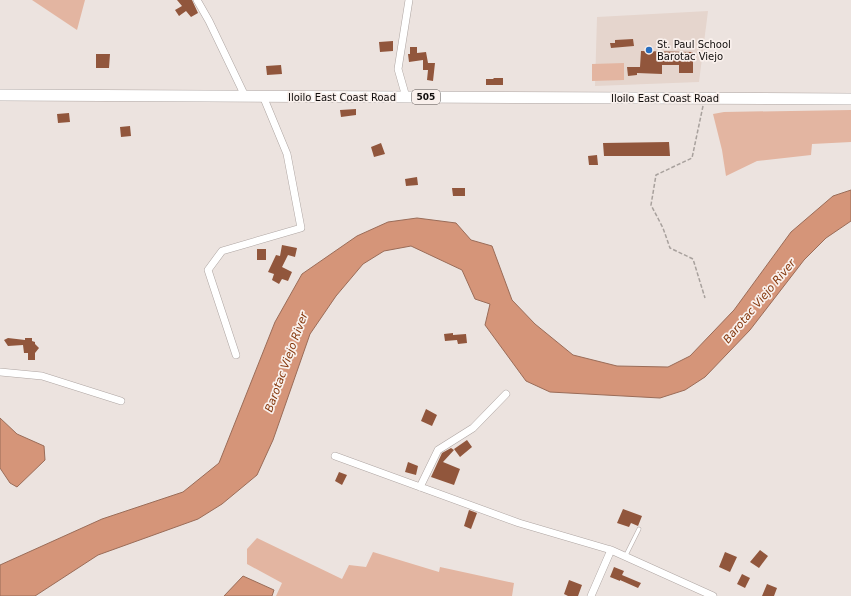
<svg xmlns="http://www.w3.org/2000/svg" width="851" height="596" viewBox="0 0 851 596" font-family="'DejaVu Sans',sans-serif">
<rect width="100%" height="100%" fill="#ece3df"/>
<!-- built -->
<path fill="#e5d5cd" d="M 708,11 L 699,82 L 595,86 L 597,17 Z"/>
<!-- green -->
<path fill="#e3b5a1" d="M 32,0 L 85,0 L 77,30 Z
M 624,63 L 624,80 L 592,81 L 592,64 Z
M 851,110 L 851,142 L 812,144 L 811,155 L 757,161 L 726,176 L 722,150 L 713,114 L 724,112 Z
M 257,538 L 342,579 L 349,565 L 366,567 L 373,552 L 439,572 L 440,567 L 514,583 L 512,596 L 276,596 L 282,583 L 247,564 L 247,549 Z"/>
<!-- water -->
<path fill="#d59579" stroke="#9a6c58" d="M 851,190 L 851,221 L 826,238 L 804,260 L 750,330 L 705,377 L 685,390 L 660,398 L 550,392 L 526,381 L 485,325 L 490,304 L 475,299 L 462,270 L 411,246 L 384,251 L 363,264 L 336,296 L 310,334 L 273,440 L 257,475 L 222,504 L 198,519 L 98,555 L 35,596 L 0,596 L 0,565 L 102,519 L 183,492 L 219,463 L 275,322 L 302,274 L 357,236 L 388,222 L 417,218 L 456,223 L 471,240 L 492,246 L 512,300 L 535,324 L 573,355 L 617,366 L 668,367 L 690,356 L 734,310 L 791,232 L 833,196 Z
M 0,418 L 17,434 L 44,446 L 45,460 L 17,487 L 10,483 L 0,468 Z
M 243,576 L 274,590 L 272,596 L 224,596 Z"/>
<!-- building -->
<path fill="#91563c" d="M 177,0 L 192,0 L 198,13 L 191,17 L 186,11 L 179,16 L 175,10 L 182,6 Z
M 633,39 L 634,46 L 611,48 L 610,43 L 615,43 L 615,40 Z
M 393,41 L 393,51 L 380,52 L 379,42 Z
M 410,47 L 417,47 L 417,53 L 426,52 L 428,63 L 435,63 L 433,81 L 427,80 L 428,70 L 423,70 L 423,60 L 409,62 L 408,54 L 410,54 Z
M 641,51 L 693,52 L 693,73 L 679,73 L 679,65 L 662,65 L 662,74 L 637,73 L 637,75 L 628,76 L 627,67 L 640,67 Z
M 96,54 L 110,54 L 109,68 L 96,68 Z
M 281,65 L 282,74 L 267,75 L 266,66 Z
M 493,78 L 503,78 L 503,85 L 486,85 L 486,79 L 494,79 Z
M 356,109 L 356,115 L 341,117 L 340,110 Z
M 69,113 L 70,122 L 58,123 L 57,114 Z
M 130,126 L 131,136 L 121,137 L 120,127 Z
M 669,142 L 670,156 L 604,156 L 603,143 Z
M 381,143 L 385,154 L 374,157 L 371,147 Z
M 597,155 L 598,165 L 589,165 L 588,156 Z
M 417,177 L 418,185 L 406,186 L 405,179 Z
M 452,188 L 465,188 L 465,196 L 453,196 Z
M 282,245 L 297,248 L 295,257 L 288,255 L 282,267 L 292,272 L 288,281 L 282,279 L 279,284 L 272,280 L 274,274 L 268,272 L 276,255 L 280,256 Z
M 257,249 L 266,249 L 266,260 L 257,260 Z
M 453,333 L 453,335 L 466,334 L 467,343 L 458,344 L 457,340 L 445,341 L 444,334 Z
M 8,338 L 25,340 L 25,338 L 32,338 L 32,341 L 35,342 L 35,344 L 39,348 L 35,353 L 35,360 L 28,360 L 28,353 L 24,353 L 23,345 L 8,346 L 4,340 Z
M 426,409 L 437,415 L 432,426 L 421,421 Z
M 467,440 L 472,447 L 460,457 L 454,449 Z
M 451,448 L 454,450 L 443,462 L 460,469 L 454,485 L 431,477 L 442,453 Z
M 408,462 L 418,466 L 416,475 L 405,472 Z
M 339,472 L 347,475 L 342,485 L 335,481 Z
M 623,509 L 642,516 L 638,526 L 631,523 L 629,527 L 617,523 Z
M 469,510 L 477,513 L 471,529 L 464,526 Z
M 760,550 L 768,556 L 759,568 L 750,562 Z
M 725,552 L 737,557 L 730,572 L 719,567 Z
M 614,567 L 624,571 L 622,575 L 641,583 L 638,588 L 620,580 L 620,581 L 610,577 Z
M 742,574 L 750,578 L 745,588 L 737,584 Z
M 569,580 L 582,585 L 578,596 L 568,596 L 564,594 Z
M 767,584 L 777,588 L 774,596 L 762,596 Z"/>
<g fill="none" stroke-linecap="round" stroke-linejoin="round">
<!-- lane casing -->
<g stroke="#aea5a2" stroke-width="4.5">
<path id="lane" d="M 625,557 L 639,529"/>
</g>
<!-- street casing -->
<g stroke="#aea5a2" stroke-width="8">
<path id="street" d="M 197,0 L 209,21 L 245,96
M 406,97 L 398,69 L 409,0
M 236,355 L 208,270 L 222,251 L 301,228 L 287,154 L 263,96
M 0,372 L 42,376 L 121,401
M 335,456 L 519,523 L 611,550 L 713,596
M 420,487 L 438,450 L 473,428 L 506,394
M 591,596 L 611,550"/>
</g>
<!-- primary casing -->
<g stroke="#aea5a2" stroke-width="12">
<path id="primary" d="M 0,95 L 851,99"/>
</g>
<!-- path -->
<path stroke="#a8a19d" stroke-width="1.5" stroke-dasharray="4 2" stroke-linecap="butt" d="M 703,106 L 692,158 L 656,175 L 651,205 L 663,228 L 670,248 L 693,259 L 705,298"/>
<!-- lane -->
<use href="#lane" stroke="#fff" stroke-width="3.5"/>
<!-- street -->
<use href="#street" stroke="#fff" stroke-width="7"/>
<!-- primary -->
<use href="#primary" stroke="#fff" stroke-width="11"/>
</g>
<!-- markers -->
<circle fill="#286ebf" stroke="#f9f0ec" stroke-width="1.5" cx="649" cy="50" r="4"/>
<g text-anchor="middle" stroke-width="3.5" stroke-linejoin="round" paint-order="stroke">
<!-- shield labels -->
<rect fill="#f9f0ec" stroke="#56514f" stroke-width="1" x="412" y="90" width="28" height="14" rx="3"/>
<g font-size="9" font-weight="bold" fill="#100d0c">
<text x="426" y="100">505</text>
</g>
<!-- poi labels -->
<g font-size="10" fill="#100d0c" stroke="#f9f0ec" text-anchor="start">
<text x="657" y="48">St. Paul School<tspan x="657" dy="12">Barotac Viejo</tspan></text>
</g>
<!-- street labels -->
<g font-size="10" fill="#100d0c" stroke="#f9f0ec">
<text x="342" y="101">Iloilo East Coast Road</text>
<text x="665" y="102">Iloilo East Coast Road</text>
</g>
<!-- water labels -->
<g font-size="11" font-style="italic" fill="#84370c" stroke="#f9f0ec">
<text transform="translate(759 301) rotate(-50)" y="4">Barotac Viejo River</text>
<text transform="translate(286 362) rotate(-70)" y="4">Barotac Viejo River</text>
</g>
</g>
</svg>
